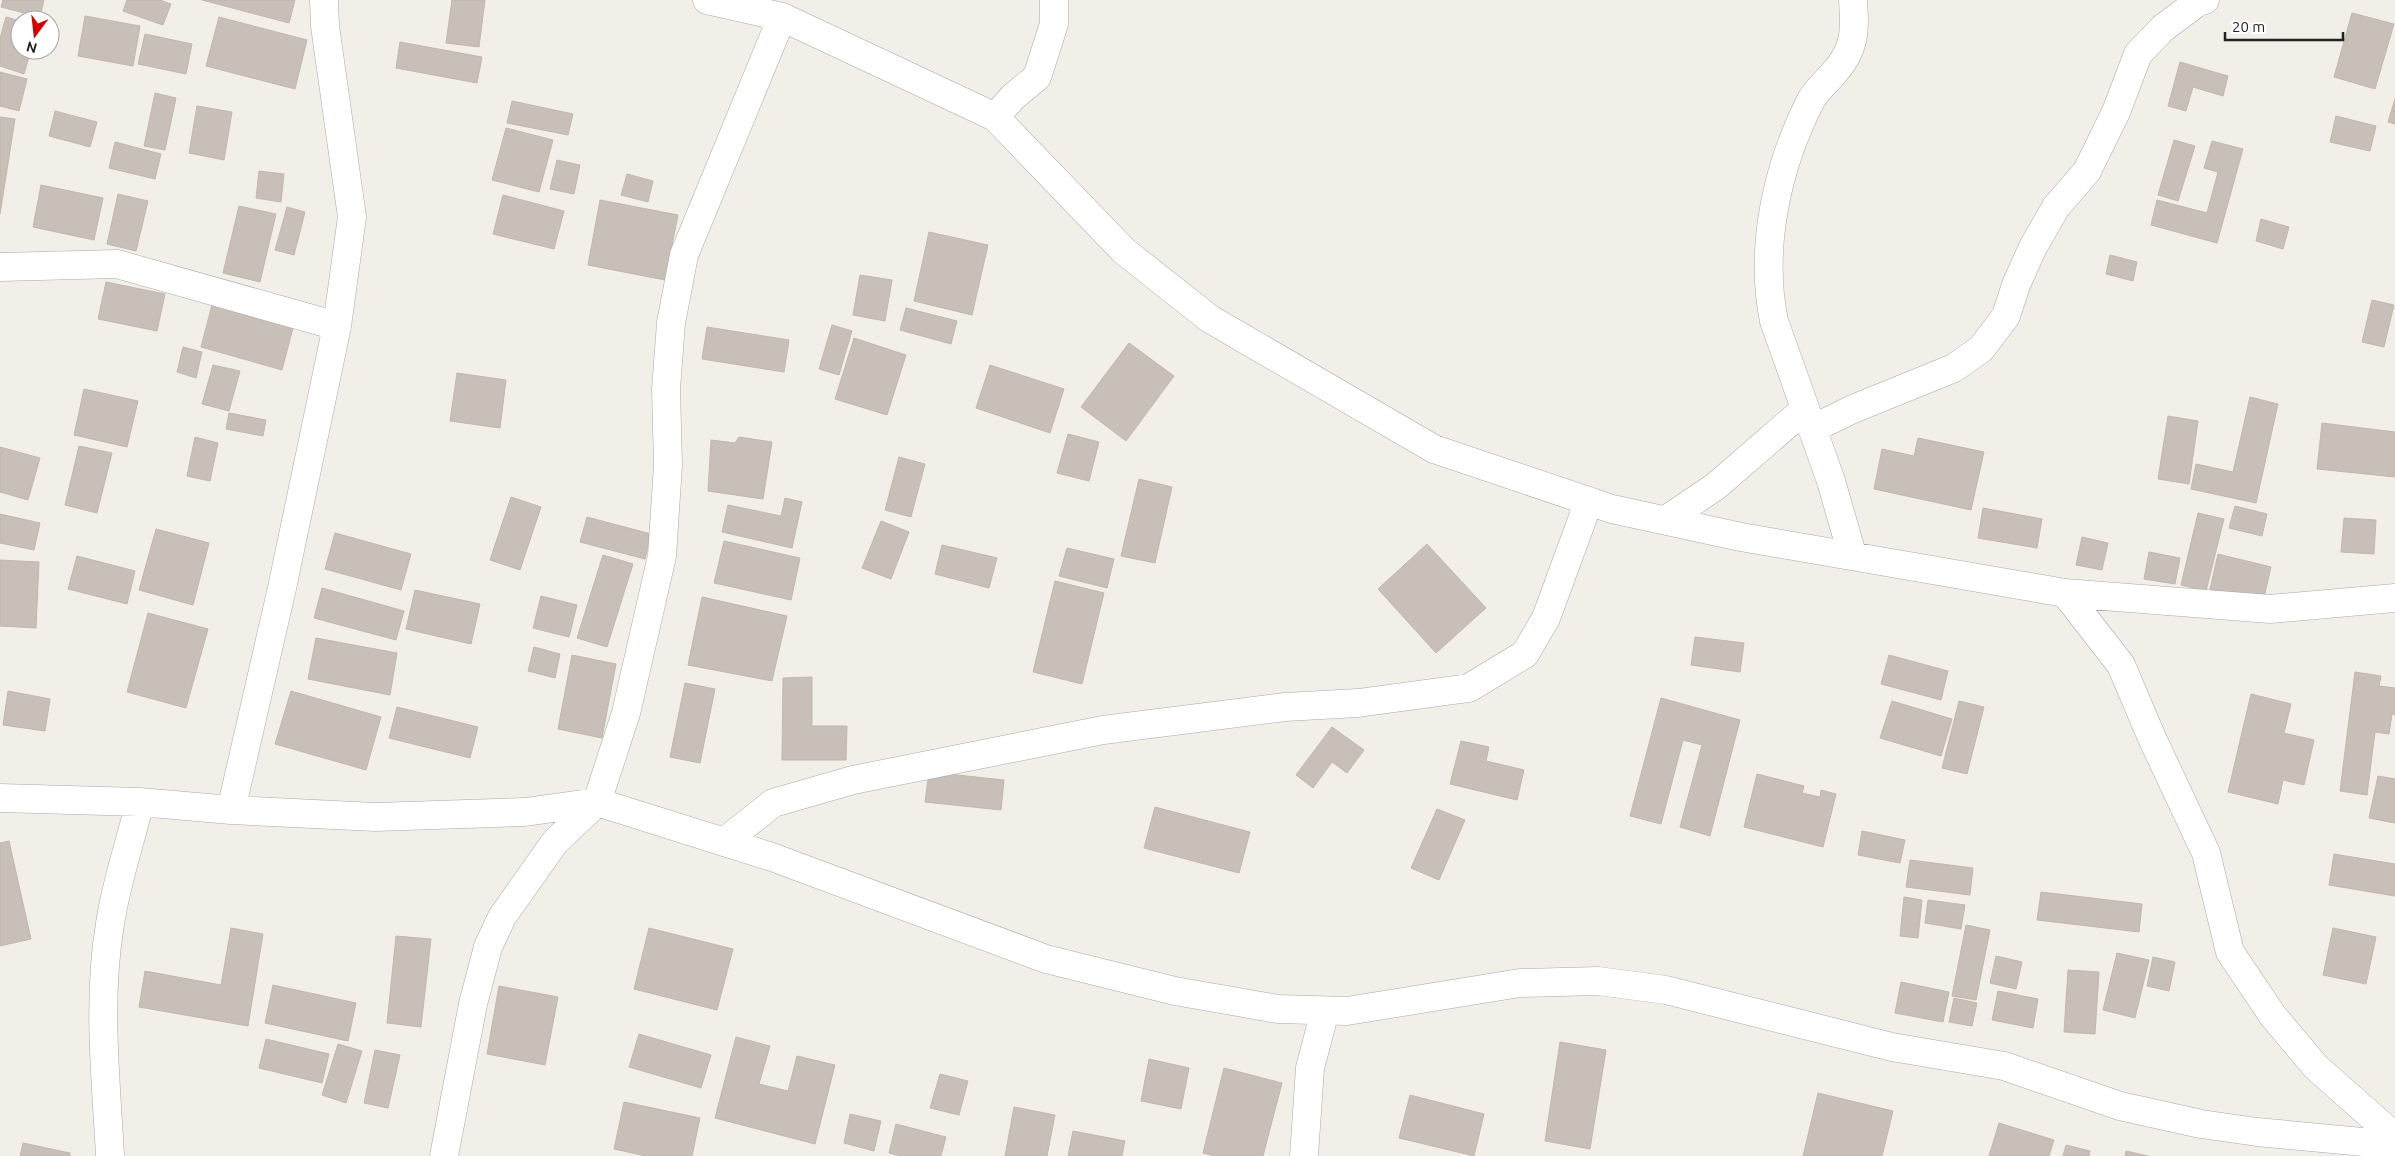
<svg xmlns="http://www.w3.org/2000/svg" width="2395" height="1156" viewBox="0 0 2395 1156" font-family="Ubuntu,sans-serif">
<rect width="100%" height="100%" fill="#f2efe9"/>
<!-- building -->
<path fill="#c7bfb8" stroke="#c4b6ab" d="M 3,0 L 44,0 L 40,17 L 1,7 Z
M 127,0 L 160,0 L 171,4 L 163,25 L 123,11 Z
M 202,0 L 295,0 L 289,23 Z
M 452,0 L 485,0 L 479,47 L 446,43 Z
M 2352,13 L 2394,24 L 2375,89 L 2334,77 Z
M 85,16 L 140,26 L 133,66 L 78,56 Z
M 6,17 L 20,21 L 20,50 L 31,50 L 24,74 L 0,66 L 0,38 Z
M 219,17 L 307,40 L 295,89 L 206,66 Z
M 145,34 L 192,44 L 186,74 L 138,64 Z
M 400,42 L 482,57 L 477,83 L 396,68 Z
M 2180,62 L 2228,76 L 2223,96 L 2193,87 L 2186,111 L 2168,106 Z
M 0,72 L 27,79 L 19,111 L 0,106 Z
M 155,93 L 176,98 L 165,150 L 144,146 Z
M 2395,99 L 2395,124 L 2388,122 Z
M 512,101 L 573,114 L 568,135 L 507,123 Z
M 197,106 L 232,112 L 224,160 L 189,153 Z
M 55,111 L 97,122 L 90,147 L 49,136 Z
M 2336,116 L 2376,126 L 2370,151 L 2330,142 Z
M 0,117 L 15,119 L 0,214 Z
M 506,128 L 553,140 L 539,192 L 492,180 Z
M 2174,140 L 2195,146 L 2178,201 L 2158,195 Z
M 2212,141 L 2243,149 L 2217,243 L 2151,225 L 2157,200 L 2207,213 L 2218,172 L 2204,168 Z
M 115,142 L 161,154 L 155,179 L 109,168 Z
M 557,160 L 580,165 L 574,194 L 550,189 Z
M 259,171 L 284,174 L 281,202 L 256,198 Z
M 627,174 L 653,181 L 648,202 L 621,195 Z
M 41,185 L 103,198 L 94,240 L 33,227 Z
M 118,194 L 148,201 L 136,251 L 107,244 Z
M 503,195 L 564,211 L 554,249 L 493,234 Z
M 600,200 L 678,215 L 665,280 L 588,265 Z
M 239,206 L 276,214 L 260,282 L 223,273 Z
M 287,207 L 305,212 L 294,255 L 275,250 Z
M 2261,219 L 2289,227 L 2283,249 L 2256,241 Z
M 929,232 L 988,245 L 972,315 L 914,301 Z
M 2110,255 L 2137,262 L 2133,281 L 2106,274 Z
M 860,275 L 892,280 L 885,321 L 853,315 Z
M 106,282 L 165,294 L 157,331 L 98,319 Z
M 214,297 L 295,320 L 282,370 L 201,347 Z
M 2372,300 L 2394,305 L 2384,347 L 2362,342 Z
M 906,308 L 957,321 L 951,344 L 900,330 Z
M 832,325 L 852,331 L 839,375 L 819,369 Z
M 707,327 L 789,340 L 784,372 L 702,359 Z
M 854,338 L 906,355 L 887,415 L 835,399 Z
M 1129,343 L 1174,376 L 1126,441 L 1081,407 Z
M 183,347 L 202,352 L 196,378 L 177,372 Z
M 213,365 L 240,371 L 229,411 L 202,404 Z
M 990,365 L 1064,389 L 1050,433 L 976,408 Z
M 457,373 L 506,380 L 500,428 L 450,421 Z
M 84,389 L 138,401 L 127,447 L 74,435 Z
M 2250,397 L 2278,404 L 2256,503 L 2191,489 L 2196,464 L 2233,472 Z
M 229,413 L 266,420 L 263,436 L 226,429 Z
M 2168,416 L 2198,421 L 2189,484 L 2158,479 Z
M 2322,423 L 2395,432 L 2395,477 L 2317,469 Z
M 1068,434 L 1099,442 L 1089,481 L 1057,473 Z
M 195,437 L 218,443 L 210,481 L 187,476 Z
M 739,437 L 772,442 L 763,499 L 708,491 L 711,440 L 735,443 Z
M 1918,438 L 1984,452 L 1971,510 L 1874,489 L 1882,449 L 1914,456 Z
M 79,446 L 112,453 L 97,513 L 65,505 Z
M 0,447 L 40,458 L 28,500 L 0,492 Z
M 899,457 L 925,464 L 911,517 L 885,510 Z
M 1139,479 L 1172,487 L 1155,563 L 1121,556 Z
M 511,497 L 541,507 L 520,570 L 490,560 Z
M 785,498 L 802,502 L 792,548 L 722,532 L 728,505 L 781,516 Z
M 2235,506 L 2267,514 L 2262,536 L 2229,528 Z
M 1983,508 L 2042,519 L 2037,548 L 1978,538 Z
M 2198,513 L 2224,519 L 2206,591 L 2181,585 Z
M 0,514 L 40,523 L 34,550 L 0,543 Z
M 587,517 L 651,534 L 645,559 L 580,542 Z
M 2344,518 L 2376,520 L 2374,554 L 2341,552 Z
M 881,521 L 909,532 L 891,579 L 862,568 Z
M 156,529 L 209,543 L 193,605 L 139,590 Z
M 335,533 L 411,554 L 401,590 L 325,569 Z
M 2082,537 L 2108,543 L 2102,570 L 2076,565 Z
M 724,541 L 800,558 L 791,600 L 714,583 Z
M 1427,544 L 1486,608 L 1436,653 L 1378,589 Z
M 942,545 L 997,558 L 989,588 L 935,574 Z
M 1067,548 L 1114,559 L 1107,588 L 1059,576 Z
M 2149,552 L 2180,558 L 2175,584 L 2144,579 Z
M 2218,554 L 2271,567 L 2263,602 L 2210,589 Z
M 603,555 L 633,564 L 607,647 L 577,638 Z
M 77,556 L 135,571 L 127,604 L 68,589 Z
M 0,560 L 39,562 L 36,628 L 0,626 Z
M 1055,581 L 1104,593 L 1082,684 L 1033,672 Z
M 322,588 L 404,611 L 396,640 L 314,618 Z
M 415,590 L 480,604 L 471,644 L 406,629 Z
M 541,596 L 577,605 L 569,637 L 533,628 Z
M 702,597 L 787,616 L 772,681 L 688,665 Z
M 148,613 L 208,629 L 186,708 L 127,692 Z
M 1695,637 L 1744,643 L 1740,672 L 1691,665 Z
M 316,638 L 397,653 L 390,695 L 308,679 Z
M 534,647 L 560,654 L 555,678 L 528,671 Z
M 572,655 L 616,664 L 602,738 L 558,729 Z
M 1889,655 L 1948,671 L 1941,700 L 1881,684 Z
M 2355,672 L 2381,676 L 2379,686 L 2395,688 L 2395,715 L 2392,714 L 2389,734 L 2375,732 L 2367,795 L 2340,791 Z
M 812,677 L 812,726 L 847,726 L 846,760 L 782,760 L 783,678 Z
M 685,683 L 715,689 L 700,763 L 670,757 Z
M 8,691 L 50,699 L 45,731 L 3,725 Z
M 291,691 L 381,717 L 366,770 L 275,744 Z
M 2251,694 L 2291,704 L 2284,733 L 2314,740 L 2304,785 L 2283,780 L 2278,804 L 2228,792 Z
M 1661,698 L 1740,720 L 1710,836 L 1680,827 L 1702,745 L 1683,740 L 1661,824 L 1630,816 Z
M 1892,701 L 1952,719 L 1941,756 L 1880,738 Z
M 1959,701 L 1984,707 L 1967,774 L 1942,768 Z
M 397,707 L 478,727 L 470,758 L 389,738 Z
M 1332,727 L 1364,750 L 1347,773 L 1332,762 L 1313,788 L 1296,775 Z
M 1461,741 L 1489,747 L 1486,761 L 1524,770 L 1517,800 L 1450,784 Z
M 929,772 L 1004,780 L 1001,810 L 925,802 Z
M 1757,774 L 1804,786 L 1802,793 L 1820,797 L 1821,790 L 1836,794 L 1823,847 L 1744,827 Z
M 2378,776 L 2395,779 L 2395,823 L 2369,818 Z
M 1155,807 L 1250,832 L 1239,873 L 1144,848 Z
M 1437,809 L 1465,820 L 1439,880 L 1411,868 Z
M 1862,831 L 1905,840 L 1900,863 L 1858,855 Z
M 9,841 L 31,939 L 0,946 L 0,843 Z
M 2334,854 L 2395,864 L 2395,896 L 2329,885 Z
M 1910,860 L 1973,868 L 1970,895 L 1906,887 Z
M 2041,892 L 2142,904 L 2139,932 L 2037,920 Z
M 1904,897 L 1922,900 L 1918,938 L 1900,936 Z
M 1928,900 L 1965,905 L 1961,929 L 1925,923 Z
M 1966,925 L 1990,930 L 1976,1000 L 1952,996 Z
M 231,928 L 263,934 L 248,1026 L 139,1007 L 145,971 L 221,985 Z
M 649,928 L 733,949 L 717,1010 L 634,989 Z
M 2333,928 L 2376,937 L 2366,984 L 2323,975 Z
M 396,936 L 431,939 L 421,1027 L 387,1023 Z
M 2117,953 L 2149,960 L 2135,1018 L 2103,1010 Z
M 1996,956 L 2022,962 L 2016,989 L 1990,983 Z
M 2153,957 L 2175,962 L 2169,991 L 2147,986 Z
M 2068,970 L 2099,972 L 2095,1034 L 2064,1032 Z
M 1901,982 L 1949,992 L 1943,1022 L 1895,1013 Z
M 273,985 L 356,1003 L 348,1041 L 265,1023 Z
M 499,986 L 558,997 L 545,1065 L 487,1054 Z
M 1998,991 L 2038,999 L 2033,1028 L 1992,1020 Z
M 1954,998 L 1977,1003 L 1972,1026 L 1949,1022 Z
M 639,1034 L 711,1055 L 701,1088 L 629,1067 Z
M 736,1037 L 770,1046 L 759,1084 L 788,1091 L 797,1056 L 835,1065 L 815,1144 L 715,1118 Z
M 266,1039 L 329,1054 L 322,1083 L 259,1068 Z
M 1560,1042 L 1606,1050 L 1590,1149 L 1545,1141 Z
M 338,1044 L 362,1051 L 346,1103 L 322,1095 Z
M 375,1050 L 400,1055 L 388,1108 L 364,1103 Z
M 1149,1059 L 1189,1068 L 1181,1109 L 1141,1101 Z
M 1224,1068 L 1282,1083 L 1263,1156 L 1215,1156 L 1203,1153 Z
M 940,1074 L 968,1081 L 959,1115 L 930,1108 Z
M 1818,1093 L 1893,1111 L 1882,1156 L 1803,1156 Z
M 1410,1095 L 1484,1114 L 1474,1156 L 1399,1138 Z
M 624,1102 L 700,1118 L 692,1156 L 646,1156 L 614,1149 Z
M 1014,1107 L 1055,1115 L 1047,1156 L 1005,1156 Z
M 850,1114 L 881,1121 L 874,1151 L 844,1143 Z
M 1999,1123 L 2054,1140 L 2049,1156 L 1989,1156 Z
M 896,1124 L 946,1137 L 941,1156 L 901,1156 L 889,1153 Z
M 1073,1131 L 1125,1141 L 1122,1156 L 1068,1156 Z
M 23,1143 L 70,1153 L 70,1156 L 20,1156 Z
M 2066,1145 L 2090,1151 L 2089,1156 L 2063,1156 Z
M 2126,1151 L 2148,1156 L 2125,1156 Z"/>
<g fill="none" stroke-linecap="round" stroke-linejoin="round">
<!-- minor casing -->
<g stroke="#a9a9a9" stroke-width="29">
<path id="minor" d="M 707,0 L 782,17 L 995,117 L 1124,251 L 1210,319 L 1434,449 L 1612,509 L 1741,537 L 2065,593 L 2270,609 L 2395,598
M 995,117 L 1013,97 L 1037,77 L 1054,24 L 1054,0
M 0,267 L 117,264 L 337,326
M 1812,429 L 1853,409 L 1954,368 L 1981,349 L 2006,316 L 2016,285 L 2033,247 L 2056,207 L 2087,171 L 2116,112 L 2138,54 L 2163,28 L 2198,2 L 2205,0
M 1666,520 L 1716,486 L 1805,409
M 1852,554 L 1831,481 L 1774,321 C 1759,248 1777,166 1811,100 C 1816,91 1826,82 1833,74 C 1856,49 1855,31 1853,0
M 2065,593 L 2121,665 L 2152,738 L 2206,853 L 2230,952 L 2273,1016 L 2316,1067 L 2395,1137
M 0,798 L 140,802 L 231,810 L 376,817 L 525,812 L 597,802 L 772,857 L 1046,959 L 1175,991 L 1278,1009 L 1347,1011 L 1520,983 L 1598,981 L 1666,990 L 1892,1047 L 2004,1066 L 2120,1106 L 2201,1124 L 2257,1132 L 2395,1145
M 231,810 L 282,588 L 337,326 L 352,217 L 325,26 L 324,0
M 724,842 L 773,803 L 853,780 L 1103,730 L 1285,707 L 1358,703 L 1469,688 L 1525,654 L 1546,618 L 1589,501
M 110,1156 C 106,1079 97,1001 110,924 C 116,883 130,843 140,802
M 444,1156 L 473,1004 L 488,947 L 502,917 L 555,842 L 597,802 L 626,713 L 662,556 L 668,465 L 666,389 L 671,323 L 684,255 L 782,17
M 1304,1156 L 1310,1068 L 1325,1011"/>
</g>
<!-- minor -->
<use href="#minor" stroke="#fff" stroke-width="28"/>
</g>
<!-- north arrow -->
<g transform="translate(35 35) rotate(195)"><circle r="24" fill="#ffffff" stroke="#a7a7a7"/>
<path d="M0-4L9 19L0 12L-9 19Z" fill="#d40000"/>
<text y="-8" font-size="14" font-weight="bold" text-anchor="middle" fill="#222222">N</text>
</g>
<!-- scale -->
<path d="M2225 32v8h118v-8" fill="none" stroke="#222222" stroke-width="2.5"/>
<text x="2232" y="32" font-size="15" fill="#222222" stroke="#ffffff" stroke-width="4" paint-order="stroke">20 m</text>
</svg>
